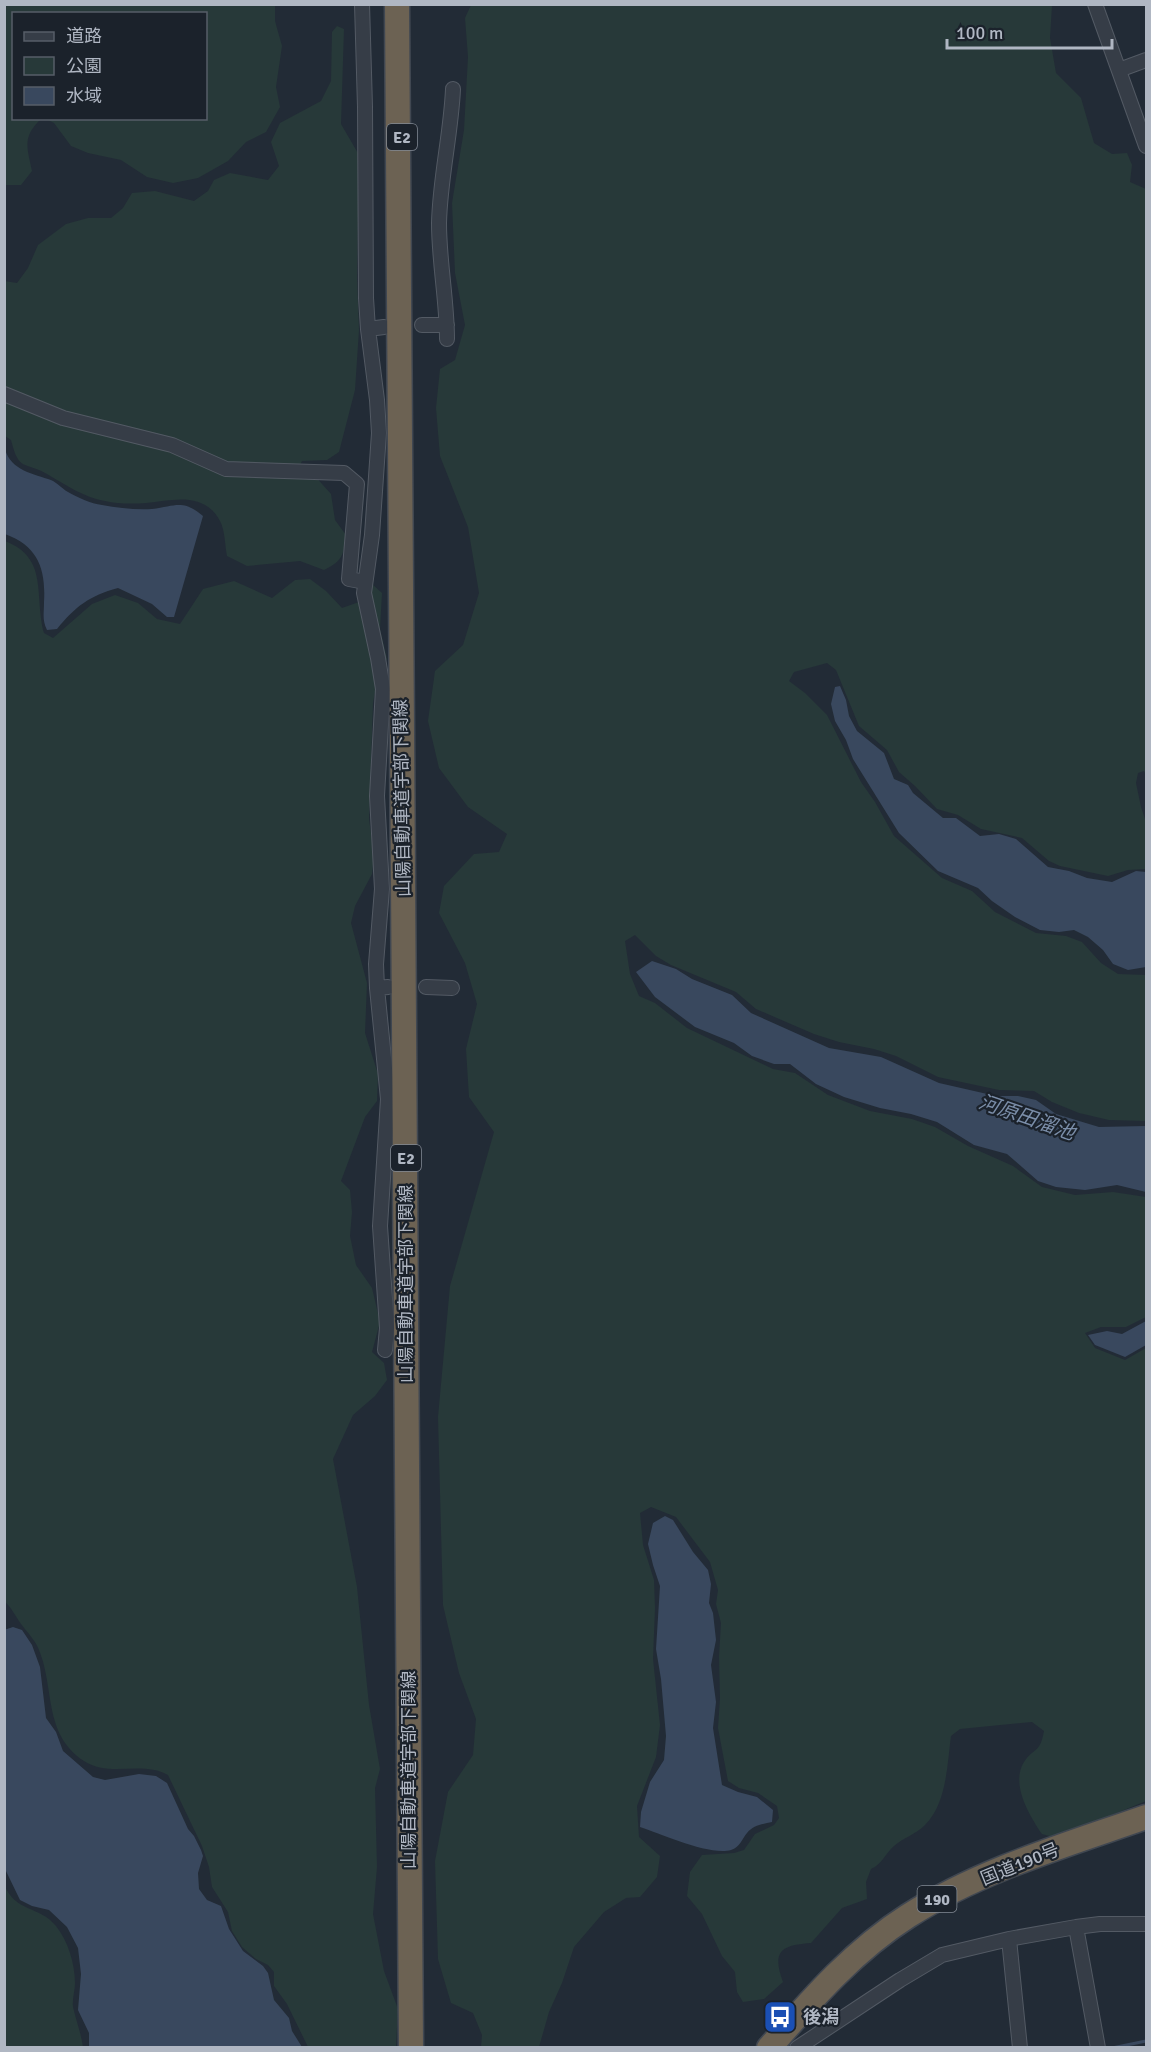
<svg xmlns="http://www.w3.org/2000/svg" width="1151" height="2052" viewBox="0 0 1151 2052" font-family="Signika,'Noto Sans JP',sans-serif">
<rect width="100%" height="100%" fill="#222b36"/>
<!-- green -->
<path fill="#273939" d="M 4,5 L 275,5 L 275,21 L 282,46 L 276,87 L 280,107 L 266,132 L 246,142 L 228,161 L 198,178 L 173,183 L 147,177 L 121,160 L 88,153 L 71,146 L 54,123 L 46,119 L 206,118 L 206,14 L 14,14 L 14,118 L 41,119 C 22,137 27,147 32,171 L 21,185 L 5,185 Z
M 471,5 L 1052,5 L 1050,38 L 1056,73 L 1081,98 L 1094,143 L 1112,154 L 1127,153 L 1132,165 L 1130,182 L 1146,189 L 1146,775 L 1144,771 L 1138,773 L 1136,783 L 1141,807 L 1146,822 L 1146,869 L 1128,870 L 1108,876 L 1060,866 L 1049,861 L 1022,838 L 981,829 L 958,815 L 937,809 L 915,786 L 899,772 L 887,750 L 859,726 L 836,670 L 827,663 L 794,672 L 789,681 L 805,693 L 827,715 L 861,782 L 875,802 L 894,836 L 942,878 L 972,891 L 995,912 L 1036,933 L 1066,936 L 1082,942 L 1101,963 L 1118,974 L 1146,975 L 1146,1121 L 1109,1120 L 1079,1113 L 1052,1102 L 1034,1091 L 999,1090 L 938,1077 L 896,1056 L 874,1049 L 839,1042 L 814,1034 L 756,1009 L 736,992 L 671,965 L 656,956 L 635,935 L 625,941 L 630,974 L 639,996 L 655,1003 L 687,1028 L 773,1069 L 795,1073 L 828,1095 L 870,1111 L 912,1119 L 935,1127 L 968,1146 L 1013,1166 L 1042,1187 L 1075,1195 L 1113,1192 L 1146,1197 L 1146,1317 L 1126,1327 L 1101,1327 L 1085,1333 L 1095,1348 L 1125,1360 L 1146,1348 L 1146,1801 L 1056,1838 L 1042,1834 C 1030,1816 1010,1784 1024,1762 C 1034,1747 1040,1754 1044,1731 L 1032,1722 L 960,1729 L 951,1736 C 947,1765 947,1803 925,1825 C 916,1834 903,1838 894,1846 C 885,1854 882,1864 871,1869 L 866,1882 L 867,1899 L 842,1908 L 811,1943 C 780,1945 772,1952 783,1982 L 764,1999 L 743,2002 L 737,1992 L 735,1972 L 722,1956 L 702,1914 L 687,1896 L 690,1872 L 702,1855 L 734,1853 L 744,1850 L 755,1834 L 774,1825 L 779,1818 L 777,1806 L 758,1793 L 739,1788 L 728,1781 L 718,1728 L 720,1698 L 719,1657 L 721,1623 L 716,1604 L 718,1590 L 710,1562 L 676,1517 L 651,1507 L 640,1513 L 643,1545 L 654,1580 L 655,1608 L 653,1659 L 660,1725 L 656,1757 L 637,1806 L 639,1837 L 660,1856 L 657,1877 L 640,1897 L 626,1898 L 604,1912 L 574,1947 L 562,1983 L 549,2012 L 539,2047 L 481,2047 L 482,2035 L 473,2013 L 451,2003 L 438,1959 L 435,1861 L 448,1792 L 473,1755 L 476,1719 L 459,1673 L 443,1605 L 438,1417 L 450,1286 L 494,1132 L 469,1097 L 466,1049 L 477,1004 L 465,963 L 439,913 L 444,886 L 474,854 L 499,852 L 507,834 L 468,807 L 439,768 L 428,721 L 435,671 L 463,645 L 479,593 L 468,527 L 440,456 L 436,408 L 440,369 L 455,360 L 465,325 L 455,273 L 452,203 L 464,130 L 468,57 L 465,18 Z
M 337,26 L 344,29 L 341,124 L 359,155 L 357,277 L 359,330 L 355,390 L 339,452 L 327,460 L 302,461 L 297,471 L 313,474 L 331,494 L 335,520 L 346,535 C 343,555 344,560 324,570 L 300,561 L 247,566 L 227,556 C 225,546 225,530 220,521 C 204,491 173,500 146,503 C 134,504 117,504 105,501 C 83,497 66,485 47,474 C 24,461 19,472 11,440 L 5,436 L 4,281 L 17,283 L 28,268 L 38,245 L 66,224 L 88,218 L 111,218 L 123,208 L 132,193 L 155,191 L 194,201 L 208,191 L 214,180 L 230,173 L 268,180 L 279,166 L 271,142 L 280,123 L 321,101 L 331,81 L 332,32 Z
M 5,541 C 49,558 34,595 44,633 L 53,638 L 92,604 L 115,595 L 138,603 L 157,619 L 180,624 L 203,589 L 234,581 L 272,598 L 295,580 L 310,579 L 326,591 L 342,608 L 359,602 L 372,584 L 382,593 L 380,629 L 387,659 L 378,675 L 373,703 L 369,819 L 374,856 L 372,874 L 355,906 L 351,923 L 367,983 L 365,1033 L 378,1074 L 377,1101 L 365,1117 L 341,1181 L 350,1190 L 352,1212 L 350,1236 L 356,1265 L 372,1288 L 380,1322 L 372,1352 L 384,1363 L 387,1380 L 375,1396 L 353,1415 L 333,1459 L 357,1587 L 369,1705 L 380,1769 L 375,1788 L 377,1867 L 373,1914 L 384,1971 L 398,2009 L 396,2047 L 308,2047 L 287,2004 L 274,1986 L 274,1972 L 268,1965 L 256,1959 L 242,1947 L 232,1931 L 228,1912 L 212,1887 L 209,1867 L 202,1846 L 168,1775 C 142,1760 110,1778 84,1761 C 43,1734 55,1689 39,1650 C 36,1641 27,1632 21,1624 C 16,1617 11,1607 5,1602 Z
M 4,1884 C 15,1913 39,1905 56,1926 C 68,1941 75,1964 75,1983 C 75,1991 72,1999 73,2007 C 76,2020 81,2033 83,2047 L 5,2047 Z"/>
<!-- water -->
<path fill="#39485e" d="M 4,445 C 8,469 30,473 48,479 C 56,481 61,488 68,492 C 77,497 91,504 102,505 C 118,508 136,510 152,509 C 176,506 183,499 203,516 L 174,617 L 167,617 L 152,604 L 118,588 C 89,596 76,606 57,629 L 47,630 C 42,620 44,614 44,602 C 46,569 38,546 5,534 Z
M 840,686 L 846,700 L 849,716 L 857,731 L 884,753 L 894,779 L 908,785 L 913,793 L 943,818 L 956,818 L 980,836 L 999,834 L 1016,839 L 1048,867 L 1069,871 L 1087,878 L 1112,882 L 1136,871 L 1146,872 L 1146,967 L 1128,970 L 1113,964 L 1103,950 L 1088,937 L 1074,930 L 1059,932 L 1040,930 L 1015,917 L 992,901 L 978,888 L 938,871 L 899,833 L 853,759 L 846,740 L 835,721 L 831,704 L 835,687 Z
M 652,961 L 676,969 L 692,979 L 732,995 L 751,1013 L 829,1048 L 881,1057 L 939,1083 L 996,1096 L 1018,1096 L 1036,1100 L 1056,1114 L 1099,1127 L 1146,1126 L 1146,1192 L 1117,1185 L 1085,1190 L 1056,1187 L 1038,1181 L 1007,1154 L 974,1145 L 937,1122 L 911,1114 L 880,1108 L 844,1097 L 816,1084 L 790,1064 L 774,1064 L 752,1056 L 734,1043 L 695,1027 L 655,997 L 636,972 Z
M 1146,1321 L 1146,1345 L 1125,1357 L 1095,1345 L 1088,1335 L 1107,1331 L 1122,1334 Z
M 665,1516 L 673,1520 L 693,1552 L 708,1570 L 711,1584 L 709,1603 L 713,1613 L 716,1640 L 711,1665 L 716,1702 L 713,1728 L 722,1785 L 738,1792 L 757,1797 L 773,1810 L 772,1822 C 763,1824 753,1825 747,1833 C 742,1839 740,1847 731,1850 C 710,1856 661,1834 640,1827 L 641,1812 L 650,1782 L 664,1760 L 666,1736 L 661,1679 L 656,1649 L 660,1586 L 653,1565 L 648,1544 L 653,1523 Z
M 13,1627 L 22,1630 L 32,1645 L 40,1667 L 46,1718 L 56,1732 L 63,1751 L 93,1777 L 105,1780 L 139,1774 L 156,1776 L 167,1783 L 188,1829 L 194,1836 L 201,1850 L 203,1856 L 198,1873 L 199,1889 L 207,1900 L 221,1906 L 229,1929 L 243,1951 L 263,1966 L 268,1973 L 274,2000 L 289,2018 L 292,2031 L 302,2047 L 89,2047 L 89,2033 L 78,2010 L 81,1974 L 78,1948 L 67,1927 L 49,1910 L 32,1906 L 20,1900 L 5,1869 L 4,1630 Z"/>
<g fill="none" stroke-linecap="round" stroke-linejoin="round">
<!-- stream -->
<path stroke="#39485e" stroke-width="3" d="M 1112,2048 L 1146,2041"/>
<!-- street casing -->
<g stroke="#535a64" stroke-width="16">
<path id="street" d="M 362,4 L 365,107 L 366,298 L 368,329
M 1095,4 L 1146,146
M 1119,70 L 1146,60
M 422,325 L 447,325
M 447,339 C 447,301 439,262 439,223 C 440,178 451,134 453,89
M 4,394 L 63,418 L 172,445 L 226,469 L 344,473 L 357,484 L 349,579 L 365,582
M 426,987 L 452,988
M 377,988 L 376,964 L 382,889 L 377,796 L 383,689 L 378,658 L 364,593 L 372,535 L 379,433 L 377,400 L 368,329 L 384,327
M 385,1350 L 387,1328 L 380,1226 L 388,1099 L 377,988 L 388,987
M 1076,1927 L 1098,2048
M 1009,1939 L 1020,2048
M 797,2048 L 900,1980 L 942,1955 L 1009,1939 L 1076,1927 L 1100,1924 L 1146,1924"/>
</g>
<!-- highway casing -->
<g stroke="#404751" stroke-width="27">
<path id="highway" d="M 397,4 L 411,2048
M 769,2048 C 811,2000 853,1951 908,1916 C 980,1870 1066,1845 1146,1817"/>
</g>
<!-- street -->
<use href="#street" stroke="#363d47" stroke-width="14"/>
<!-- highway -->
<use href="#highway" stroke="#6c6253" stroke-width="24"/>
</g>
<!-- icons -->
<defs>
<g id="bus-square" transform="scale(1.725)"><rect x="-9" y="-9" width="18" height="18" rx="4" fill="#1a4fb4" stroke="#1b222b"/><path d="M-5-6H5V4H4V6H2V4H-2V6H-4V4H-5ZM-3.5-4V0h7V-4ZM-3.5 1.2v1.5H-2V1.2ZM2 1.2v1.5H3.5V1.2Z" fill="#fff"/></g>
</defs>
<g fill-rule="evenodd">
<use href="#bus-square" x="780" y="2017"/>
</g>
<g text-anchor="middle" stroke-width="4.5" stroke-linejoin="round" paint-order="stroke">
<!-- shield labels -->
<g fill="#1b222b" stroke="#838a95" stroke-width="1.5">
<rect x="387" y="124" width="30" height="26" rx="4.5"/>
<rect x="391" y="1145" width="30" height="26" rx="4.5"/>
<rect x="917.5" y="1886" width="39" height="26" rx="4.5"/>
</g>
<g font-size="16" font-weight="bold" fill="#b0b7c3">
<text x="402" y="143">E2</text>
<text x="406" y="1164">E2</text>
<text x="937" y="1905">190</text>
</g>
<!-- street labels -->
<g font-size="18" fill="#b0b7c3" stroke="#1b222b">
<text transform="translate(402 798) rotate(-91)" y="6">山陽自動車道宇部下関線</text>
<text transform="translate(406 1284) rotate(-90)" y="6">山陽自動車道宇部下関線</text>
<text transform="translate(409 1770) rotate(-90)" y="6">山陽自動車道宇部下関線</text>
<text transform="translate(1020 1864) rotate(-22)" y="6">国道190号</text>
</g>
<!-- poi labels -->
<g font-size="18" font-weight="bold" fill="#b0b7c3" stroke="#1b222b" text-anchor="start">
<text x="803" y="2023">後潟</text>
</g>
<!-- water labels -->
<g font-size="20" font-style="italic" fill="#7b8ea9" stroke="#1b222b">
<text transform="translate(1027 1117) rotate(19)" y="7">河原田溜池</text>
</g>
</g>
<!-- border -->
<rect width="1151" height="2052" fill="none" stroke="#b0b7c3" stroke-width="12"/>
<!-- legend -->
<rect x="12" y="12" width="195" height="108" fill="#1b222b" stroke="#575e68" stroke-width="1.5"/>
<rect x="24" y="32" width="30" height="9" fill="#363d47" stroke="#575e68" stroke-width="1.5"/>
<text x="66" y="42" font-size="18" fill="#b0b7c3">道路</text>
<rect x="24" y="57" width="30" height="18" fill="#273939" stroke="#575e68" stroke-width="1.5"/>
<text x="66" y="72" font-size="18" fill="#b0b7c3">公園</text>
<rect x="24" y="87" width="30" height="18" fill="#39485e" stroke="#575e68" stroke-width="1.5"/>
<text x="66" y="102" font-size="18" fill="#b0b7c3">水域</text>
<!-- scale -->
<path d="M947 39v9h165v-9" fill="none" stroke="#b0b7c3" stroke-width="3"/>
<text x="956" y="39" font-size="18" fill="#b0b7c3" stroke="#1b222b" stroke-width="4.5" paint-order="stroke">100 m</text>
</svg>
